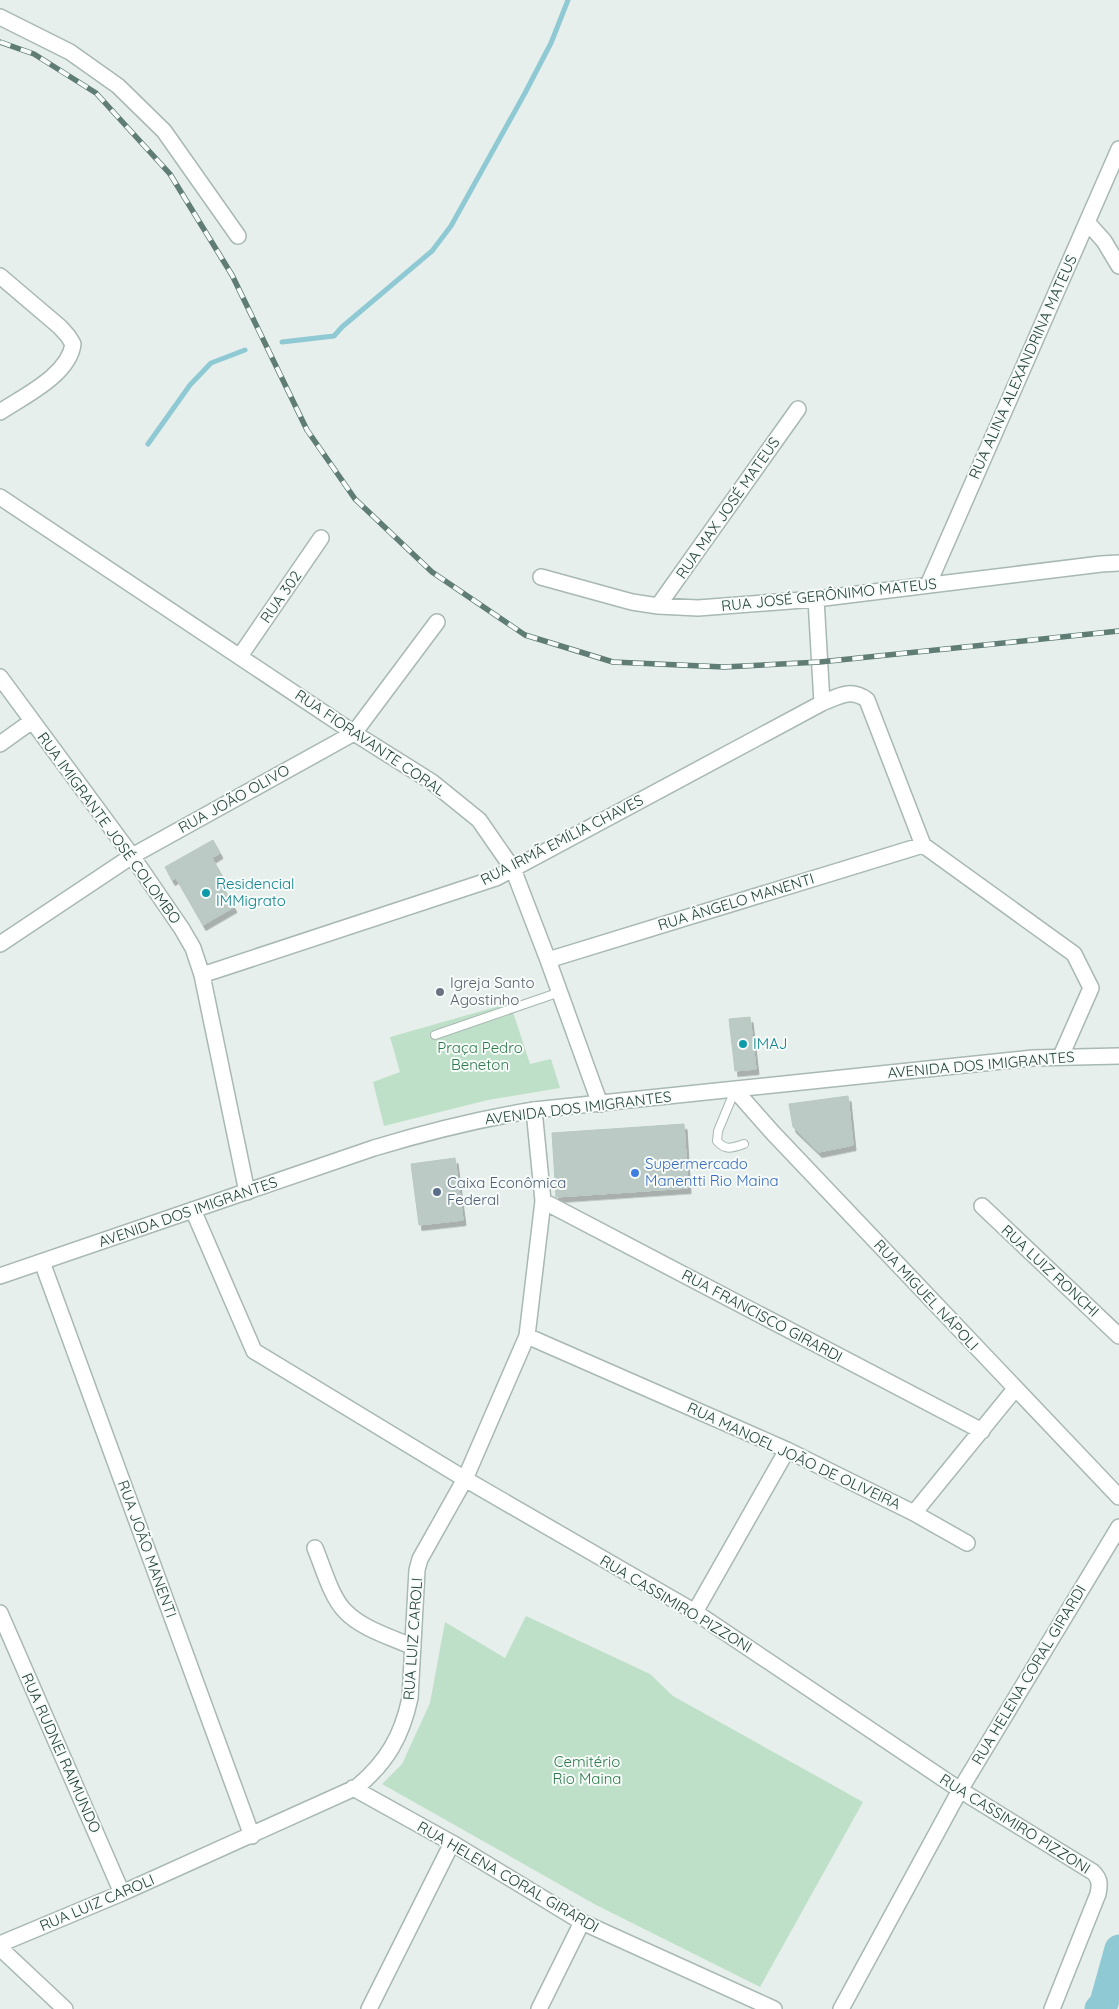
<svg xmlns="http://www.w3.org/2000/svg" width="1119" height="2009" viewBox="0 0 1119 2009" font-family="Quicksand,sans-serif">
<defs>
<filter id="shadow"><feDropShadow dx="3" dy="5.5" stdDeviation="0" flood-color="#0004"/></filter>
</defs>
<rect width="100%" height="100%" fill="#e6efeb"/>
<!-- green -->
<path fill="#bfe0c8" d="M 510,1003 L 530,1064 L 551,1059 L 560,1088 L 488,1100 L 384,1126 L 373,1082 L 400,1072 L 390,1037 Z
M 526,1616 L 650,1674 L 673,1696 L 863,1802 L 760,1987 L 596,1905 L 382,1784 L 402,1764 L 430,1703 L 445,1622 L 505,1658 Z"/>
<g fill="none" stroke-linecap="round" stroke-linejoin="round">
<!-- stream -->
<path stroke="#8ec9d4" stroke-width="5" d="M 282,342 L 334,336 L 342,327 L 432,251 L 451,226 L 525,93 L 551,43 L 568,0
M 148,444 L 190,385 L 211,363 L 245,350"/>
<!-- river -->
<path stroke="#8ec9d4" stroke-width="29" d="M 1099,2009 L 1104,2003 L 1119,1949"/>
</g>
<!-- building -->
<path fill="#bbcac4" stroke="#b8c9c2" filter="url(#shadow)" d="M 213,840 L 220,853 L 212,858 L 223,877 L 219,880 L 234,907 L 203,925 L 176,878 L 172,880 L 165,867 Z
M 750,1017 L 756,1069 L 735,1071 L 729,1019 Z
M 848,1096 L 853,1145 L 819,1152 L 793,1127 L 789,1104 Z
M 684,1124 L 688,1188 L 556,1197 L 552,1133 Z
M 455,1158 L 463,1220 L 419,1225 L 411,1164 Z"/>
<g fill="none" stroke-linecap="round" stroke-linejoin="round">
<!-- service casing -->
<g stroke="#a8b8b2" stroke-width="10">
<path id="service" d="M 435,1035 L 560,992
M 735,1090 L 718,1131 L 717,1141 C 726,1151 732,1148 744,1144"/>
</g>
<!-- minor casing -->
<g stroke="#a8b8b2" stroke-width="18">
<path id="minor" d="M 0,17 L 70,52 L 118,86 L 164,131 L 238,236
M 1087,222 L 1104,241 L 1119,266
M 0,276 L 60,327 L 68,336 L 73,344 C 69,375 24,396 0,412
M 0,497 L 354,733 L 432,782 L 479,820 L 513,869 L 548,960 L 600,1104
M 541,577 L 632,602 L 658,606 L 698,608 L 816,599 L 1101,564 L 1119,563
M 928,585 L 1119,149
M 816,599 L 822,703 C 839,696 851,688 867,700 L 923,845 L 1074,954 L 1091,988 L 1061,1056
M 658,606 L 798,409
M 240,656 L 321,538
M 0,677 L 132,856 L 182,929 L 193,948 L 202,975 L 247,1192
M 0,744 L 32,721
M 0,944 L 132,856 L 354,733 L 437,622
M 548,960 L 923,845
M 202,975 L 496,878 L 822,703
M 543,1201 L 982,1431
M 982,1206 L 1119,1336
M 193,1210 L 254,1351 L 465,1479 L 695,1612 L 960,1790 L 1093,1872 C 1100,1879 1100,1884 1098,1894 L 1052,2009
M 42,1262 L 252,1836
M 527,1336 L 787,1450 L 914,1513 L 1015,1389
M 914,1513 L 967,1543
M 315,1548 C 323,1567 331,1597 345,1611 C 362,1629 391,1637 413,1647
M 695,1612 L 787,1450
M 0,1613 L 122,1893
M 353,1788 L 452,1843 L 582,1922 L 774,2009
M 0,1944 L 122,1893 L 357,1787 C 387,1762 402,1736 410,1698 L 417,1570 L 420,1559 L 465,1479 L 527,1336 L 543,1201 L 534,1110
M 0,1948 L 65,2009
M 369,2009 L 452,1843
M 539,2009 L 582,1922
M 841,2009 L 960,1790 L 1119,1527"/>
</g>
<!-- tertiary casing -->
<g stroke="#a8b8b2" stroke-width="18">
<path id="tertiary" d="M 735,1090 L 773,1133 L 1119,1497
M 0,1276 L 374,1148 C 427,1132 479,1119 534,1110 L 1033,1058 L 1119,1056"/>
</g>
<!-- service -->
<use href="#service" stroke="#fff" stroke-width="8"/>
<!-- minor -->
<use href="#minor" stroke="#fff" stroke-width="15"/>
<!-- tertiary -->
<use href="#tertiary" stroke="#fff" stroke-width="15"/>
<!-- rail casing -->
<g stroke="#5f7d75" stroke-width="5.5">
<path id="rail" d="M 0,42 L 34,54 L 96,93 L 170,174 L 232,275 L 307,430 L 355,499 L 432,572 L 525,635 L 613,662 L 724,667 L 820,662 L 1119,631"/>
</g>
<!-- rail -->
<use href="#rail" stroke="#f7fbf9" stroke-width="4" stroke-dasharray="11" stroke-linecap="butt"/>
</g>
<!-- markers -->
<g fill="#0f9aa8" stroke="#f7fbf9" stroke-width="2">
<circle cx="206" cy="893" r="5"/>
<circle cx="743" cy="1044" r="5"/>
</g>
<circle fill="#6b7280" stroke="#f7fbf9" stroke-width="2" cx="440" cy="992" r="5"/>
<circle fill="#3f7fe0" stroke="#f7fbf9" stroke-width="2" cx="635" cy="1173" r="5"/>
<circle fill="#5c6f8a" stroke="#f7fbf9" stroke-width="2" cx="437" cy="1192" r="5"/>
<g text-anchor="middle" stroke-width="4" stroke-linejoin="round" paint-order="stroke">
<!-- street labels -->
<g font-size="15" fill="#24423a" stroke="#f7fbf9">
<text transform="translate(1023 367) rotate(-66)" y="5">RUA ALINA ALEXANDRINA MATEUS</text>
<text transform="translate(728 508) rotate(-55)" y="5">RUA MAX JOSÉ MATEUS</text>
<text transform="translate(829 595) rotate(-6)" y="5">RUA JOSÉ GERÔNIMO MATEUS</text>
<text transform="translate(281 597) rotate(-55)" y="5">RUA 302</text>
<text transform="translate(370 743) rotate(34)" y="5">RUA FIORAVANTE CORAL</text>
<text transform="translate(234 799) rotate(-29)" y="5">RUA JOÃO OLIVO</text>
<text transform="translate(109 828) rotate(54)" y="5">RUA IMIGRANTE JOSÉ COLOMBO</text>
<text transform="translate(562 840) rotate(-27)" y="5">RUA IRMÃ EMÍLIA CHAVES</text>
<text transform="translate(736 902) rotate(-17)" y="5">RUA ÂNGELO MANENTI</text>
<text transform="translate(981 1065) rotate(-5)" y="5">AVENIDA DOS IMIGRANTES</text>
<text transform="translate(578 1108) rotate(-7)" y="5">AVENIDA DOS IMIGRANTES</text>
<text transform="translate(188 1212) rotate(-19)" y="5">AVENIDA DOS IMIGRANTES</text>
<text transform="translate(1050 1271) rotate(43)" y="5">RUA LUIZ RONCHI</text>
<text transform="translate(926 1295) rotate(47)" y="5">RUA MIGUEL NÁPOLI</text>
<text transform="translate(762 1316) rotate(28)" y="5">RUA FRANCISCO GIRARDI</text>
<text transform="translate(794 1456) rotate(25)" y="5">RUA MANOEL JOÃO DE OLIVEIRA</text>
<text transform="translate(147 1549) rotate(70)" y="5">RUA JOÃO MANENTI</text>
<text transform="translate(676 1604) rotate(31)" y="5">RUA CASSIMIRO PIZZONI</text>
<text transform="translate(413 1639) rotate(-86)" y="5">RUA LUIZ CAROLI</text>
<text transform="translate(1029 1675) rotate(-59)" y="5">RUA HELENA CORAL GIRARDI</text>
<text transform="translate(61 1753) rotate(66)" y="5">RUA RUDNEI RAIMUNDO</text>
<text transform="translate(1015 1824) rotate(32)" y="5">RUA CASSIMIRO PIZZONI</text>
<text transform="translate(508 1877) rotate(30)" y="5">RUA HELENA CORAL GIRARDI</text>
<text transform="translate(97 1903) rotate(-23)" y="5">RUA LUIZ CAROLI</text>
</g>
<!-- culture labels -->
<g font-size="15" fill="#0d838f" stroke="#f7fbf9" text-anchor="start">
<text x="216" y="889">Residencial<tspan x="216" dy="17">IMMigrato</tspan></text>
<text x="753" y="1049">IMAJ</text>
</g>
<!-- worship labels -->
<g font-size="15" fill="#5b616d" stroke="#f7fbf9" text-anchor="start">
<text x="450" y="988">Igreja Santo<tspan x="450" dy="17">Agostinho</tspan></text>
</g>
<!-- park labels -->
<g font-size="15" fill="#2d7a4b" stroke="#f7fbf9">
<text x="480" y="1053">Praça Pedro<tspan x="480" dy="17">Beneton</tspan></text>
<text x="587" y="1767">Cemitério<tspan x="587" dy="17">Rio Maina</tspan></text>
</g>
<!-- shop labels -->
<g font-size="15" fill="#366cbe" stroke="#f7fbf9" text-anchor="start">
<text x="645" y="1169">Supermercado<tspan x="645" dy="17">Manentti Rio Maina</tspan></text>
</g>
<!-- service labels -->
<g font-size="15" fill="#4e5e75" stroke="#f7fbf9" text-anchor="start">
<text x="447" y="1188">Caixa Econômica<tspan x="447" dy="17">Federal</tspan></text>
</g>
</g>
</svg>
